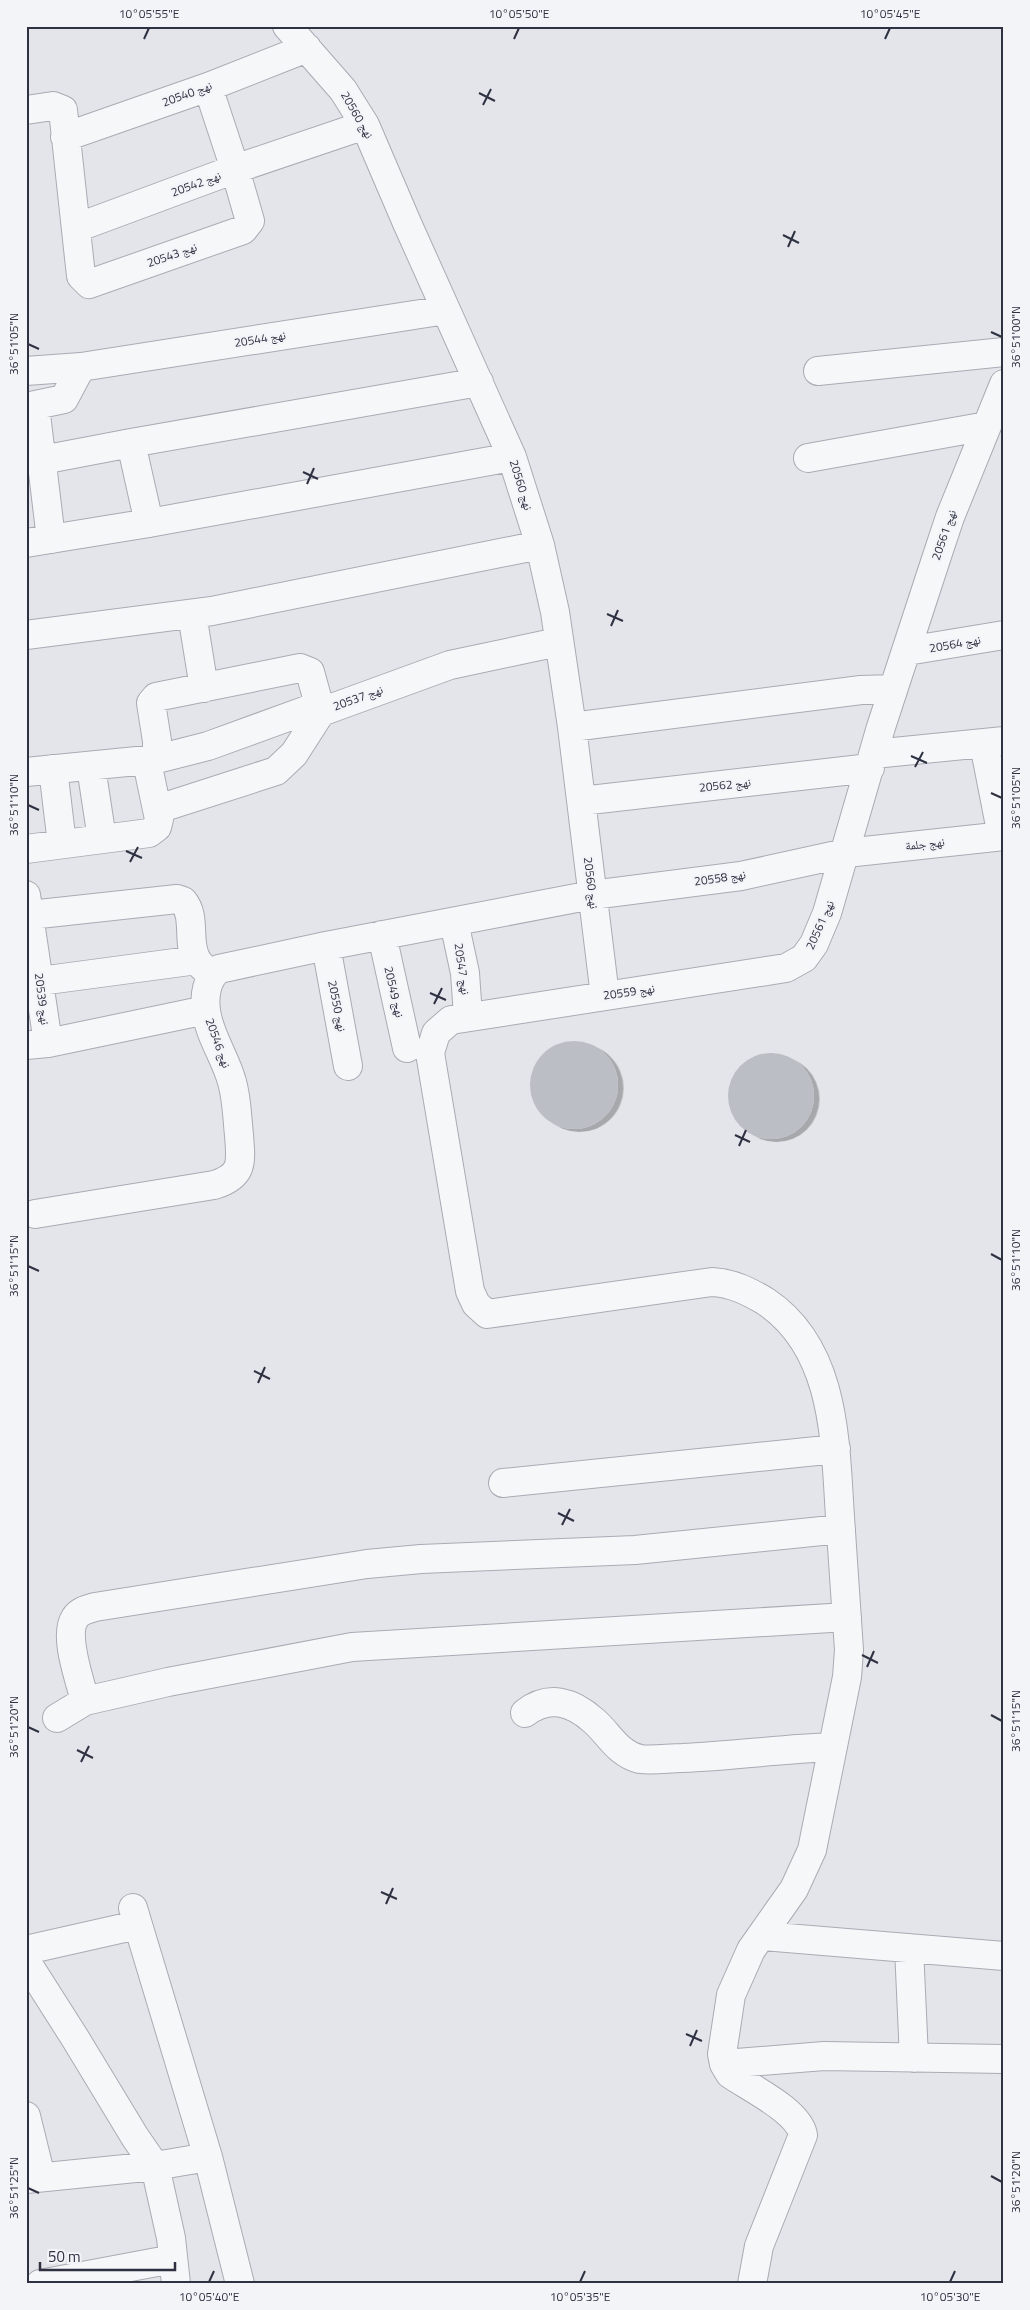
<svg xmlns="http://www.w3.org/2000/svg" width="1030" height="2310" viewBox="0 0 1030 2310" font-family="'Titillium Web','Noto Naskh Arabic',sans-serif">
<defs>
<filter id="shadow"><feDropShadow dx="5.5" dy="3" stdDeviation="0" flood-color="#0004"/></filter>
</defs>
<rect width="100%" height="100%" fill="#e4e5ea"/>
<!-- building -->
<path fill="#bcbec6" filter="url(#shadow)" d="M530 1085a44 44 0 1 1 88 0a44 44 0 1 1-88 0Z
M728 1096a43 43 0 1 1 86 0a43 43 0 1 1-86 0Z"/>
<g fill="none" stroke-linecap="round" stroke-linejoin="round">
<!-- minor casing -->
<g stroke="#a9abb4" stroke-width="30">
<path id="minor" d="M 287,26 L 343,90 L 365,125 L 407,223 L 512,457 L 540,545 L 555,612 L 572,727 L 605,996
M 26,110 L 53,106 L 63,110 L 81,276 L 89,284 L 243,230 L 250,221 L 235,169 L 365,125
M 65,137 L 208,87 L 307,48
M 76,228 L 235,169 L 208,87
M 26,371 L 81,367
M 818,371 L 1004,352
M 35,406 L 51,539
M 26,407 L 64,399 L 81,367 L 446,310
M 808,458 L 987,426
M 42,460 L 131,443
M 149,523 L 131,443 L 479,382
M 26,543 L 149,523 L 512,457
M 192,614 L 204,688
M 26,635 L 212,611 L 540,545
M 907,651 L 1004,635
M 572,727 L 861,690 L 893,689
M 984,744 L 1002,836
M 874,754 L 1004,741
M 157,759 L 157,741 L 151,703 L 156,697 L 300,668 L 310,672 L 321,712
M 91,767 L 102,839
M 53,769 L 62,844
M 26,772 L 157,759 L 208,746 L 318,706
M 581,801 L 870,768
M 158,809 L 276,771 L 294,754 L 321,712 L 450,665 L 558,642
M 26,849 L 149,833 L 157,827 L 159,819 L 147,762
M 26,895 L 48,1043
M 30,915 L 177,899 L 183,901 C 197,917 186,943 197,960 C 200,966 207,970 211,975
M 454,922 L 465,973 L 468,1016
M 382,935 L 407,1048
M 326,946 L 348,1066
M 40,981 L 197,960
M 26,1045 L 48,1043 L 206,1010
M 35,1214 L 214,1185 C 244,1176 241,1162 239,1135 C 237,1117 237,1099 232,1082 C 226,1059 208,1033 206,1010 C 204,995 207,978 219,969 L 326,946 L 592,895 L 741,876 L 846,853 L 1004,836
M 503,1483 L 836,1449
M 85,1701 C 80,1680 63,1636 75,1618 C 79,1611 88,1609 95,1607 L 367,1564 L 421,1559 L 635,1550 L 841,1529
M 525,1713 C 549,1694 573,1702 594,1721 C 609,1734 618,1754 640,1759 C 653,1761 669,1758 682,1758 C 732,1756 781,1749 831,1747
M 57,1718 L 85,1701 L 168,1682 L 352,1647 L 847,1617
M 133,1908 L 208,2157
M 762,1936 L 1004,1956
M 909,1948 L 914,2058
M 26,1950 L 137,1925
M 26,1961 L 75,2038 L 135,2137 L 155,2166 L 171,2238 L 176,2284
M 724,2064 L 824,2056 L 1004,2059
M 26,2116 L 41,2177
M 26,2179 L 155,2166 L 208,2157 L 240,2284
M 40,2284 L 173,2259
M 752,2284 L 759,2246 L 803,2135 C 799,2111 750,2088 730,2074 L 724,2064 L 722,2054 L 731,1995 L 751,1950 L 794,1889 L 812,1850 L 847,1677 L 849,1650 C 846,1606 843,1561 840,1517 C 835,1441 836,1348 765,1301 C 748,1291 732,1283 712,1282 L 487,1314 L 476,1304 L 470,1291 L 430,1053 L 436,1033 L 451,1020 L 786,968 L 804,958 L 814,944 L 827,913 L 881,727 L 937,556 L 950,517 L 1004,384"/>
</g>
<!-- minor -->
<use href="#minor" stroke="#f6f7f9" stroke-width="28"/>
</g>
<!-- ticks -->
<path fill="none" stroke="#2d3141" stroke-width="2" d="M 144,39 L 149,28M 514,39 L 519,28M 885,39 L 890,28M 479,93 L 495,101M 483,105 L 491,89M 783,235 L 799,243M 788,247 L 795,231M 991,332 L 1002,337M 28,344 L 39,349M 303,472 L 318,479M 307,484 L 314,468M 607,614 L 623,621M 611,626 L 618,610M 911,756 L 927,763M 915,767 L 923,752M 991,793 L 1002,798M 28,805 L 39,810M 126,851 L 142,858M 130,862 L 138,847M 430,993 L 446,1000M 434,1004 L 442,988M 735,1135 L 750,1142M 739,1146 L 746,1130M 991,1254 L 1002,1260M 28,1266 L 39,1271M 254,1371 L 270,1379M 258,1383 L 265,1367M 558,1513 L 574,1521M 562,1525 L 570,1509M 862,1655 L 878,1663M 867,1667 L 874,1651M 991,1715 L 1002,1721M 28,1727 L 39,1732M 77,1750 L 93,1758M 81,1762 L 89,1746M 381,1892 L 397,1899M 386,1904 L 393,1888M 686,2034 L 702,2041M 690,2046 L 697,2030M 991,2176 L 1002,2182M 28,2188 L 39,2193M 209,2282 L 214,2271M 580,2282 L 585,2271M 950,2282 L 955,2271"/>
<g text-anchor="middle" stroke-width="4.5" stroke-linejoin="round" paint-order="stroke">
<!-- street labels -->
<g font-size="12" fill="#2d3141" stroke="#f3f4f8">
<text transform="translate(187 94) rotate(-20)" y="4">نهج 20540</text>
<text transform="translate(357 115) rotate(60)" y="4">نهج 20560</text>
<text transform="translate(196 184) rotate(-20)" y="4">نهج 20542</text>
<text transform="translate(172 255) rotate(-19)" y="4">نهج 20543</text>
<text transform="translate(260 339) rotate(-9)" y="4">نهج 20544</text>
<text transform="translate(521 485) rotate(73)" y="4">نهج 20560</text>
<text transform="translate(944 535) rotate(-71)" y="4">نهج 20561</text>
<text transform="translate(955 644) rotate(-10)" y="4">نهج 20564</text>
<text transform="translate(358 698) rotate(-20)" y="4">نهج 20537</text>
<text transform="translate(725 785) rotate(-6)" y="4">نهج 20562</text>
<text transform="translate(925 844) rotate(-6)" y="4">نهج جلمة</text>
<text transform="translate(720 878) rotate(-8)" y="4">نهج 20558</text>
<text transform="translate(591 883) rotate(83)" y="4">نهج 20560</text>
<text transform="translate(820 925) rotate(-66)" y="4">نهج 20561</text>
<text transform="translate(462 969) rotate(82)" y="4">نهج 20547</text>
<text transform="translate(394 992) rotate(77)" y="4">نهج 20549</text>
<text transform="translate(629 992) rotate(-8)" y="4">نهج 20559</text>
<text transform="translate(42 999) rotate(83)" y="4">نهج 20539</text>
<text transform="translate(337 1006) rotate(79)" y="4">نهج 20550</text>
<text transform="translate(218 1043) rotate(70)" y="4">نهج 20546</text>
</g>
</g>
<!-- border -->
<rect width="1030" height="2310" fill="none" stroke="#f3f4f8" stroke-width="55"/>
<!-- scale -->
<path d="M40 2262v8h135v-8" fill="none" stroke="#2d3141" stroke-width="2.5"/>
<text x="48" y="2262" font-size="15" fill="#2d3141" stroke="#f3f4f8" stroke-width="4" paint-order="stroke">50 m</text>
<rect x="28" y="28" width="974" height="2254" fill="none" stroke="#2d3141" stroke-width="2"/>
<g font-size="12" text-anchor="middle" fill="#2d3141">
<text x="149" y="18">10°05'55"E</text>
<text x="519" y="18">10°05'50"E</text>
<text x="890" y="18">10°05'45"E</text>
<text transform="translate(1016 337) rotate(-90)" y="4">36°51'00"N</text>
<text transform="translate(14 344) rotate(-90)" y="4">36°51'05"N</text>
<text transform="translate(1016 798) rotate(-90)" y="4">36°51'05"N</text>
<text transform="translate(14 805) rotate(-90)" y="4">36°51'10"N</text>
<text transform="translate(1016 1260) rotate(-90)" y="4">36°51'10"N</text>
<text transform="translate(14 1266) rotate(-90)" y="4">36°51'15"N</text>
<text transform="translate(1016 1721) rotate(-90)" y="4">36°51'15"N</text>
<text transform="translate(14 1727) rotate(-90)" y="4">36°51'20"N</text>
<text transform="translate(1016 2182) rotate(-90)" y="4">36°51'20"N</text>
<text transform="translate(14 2188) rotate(-90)" y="4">36°51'25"N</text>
<text x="209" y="2301">10°05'40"E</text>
<text x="580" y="2301">10°05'35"E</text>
<text x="950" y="2301">10°05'30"E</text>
</g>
</svg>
